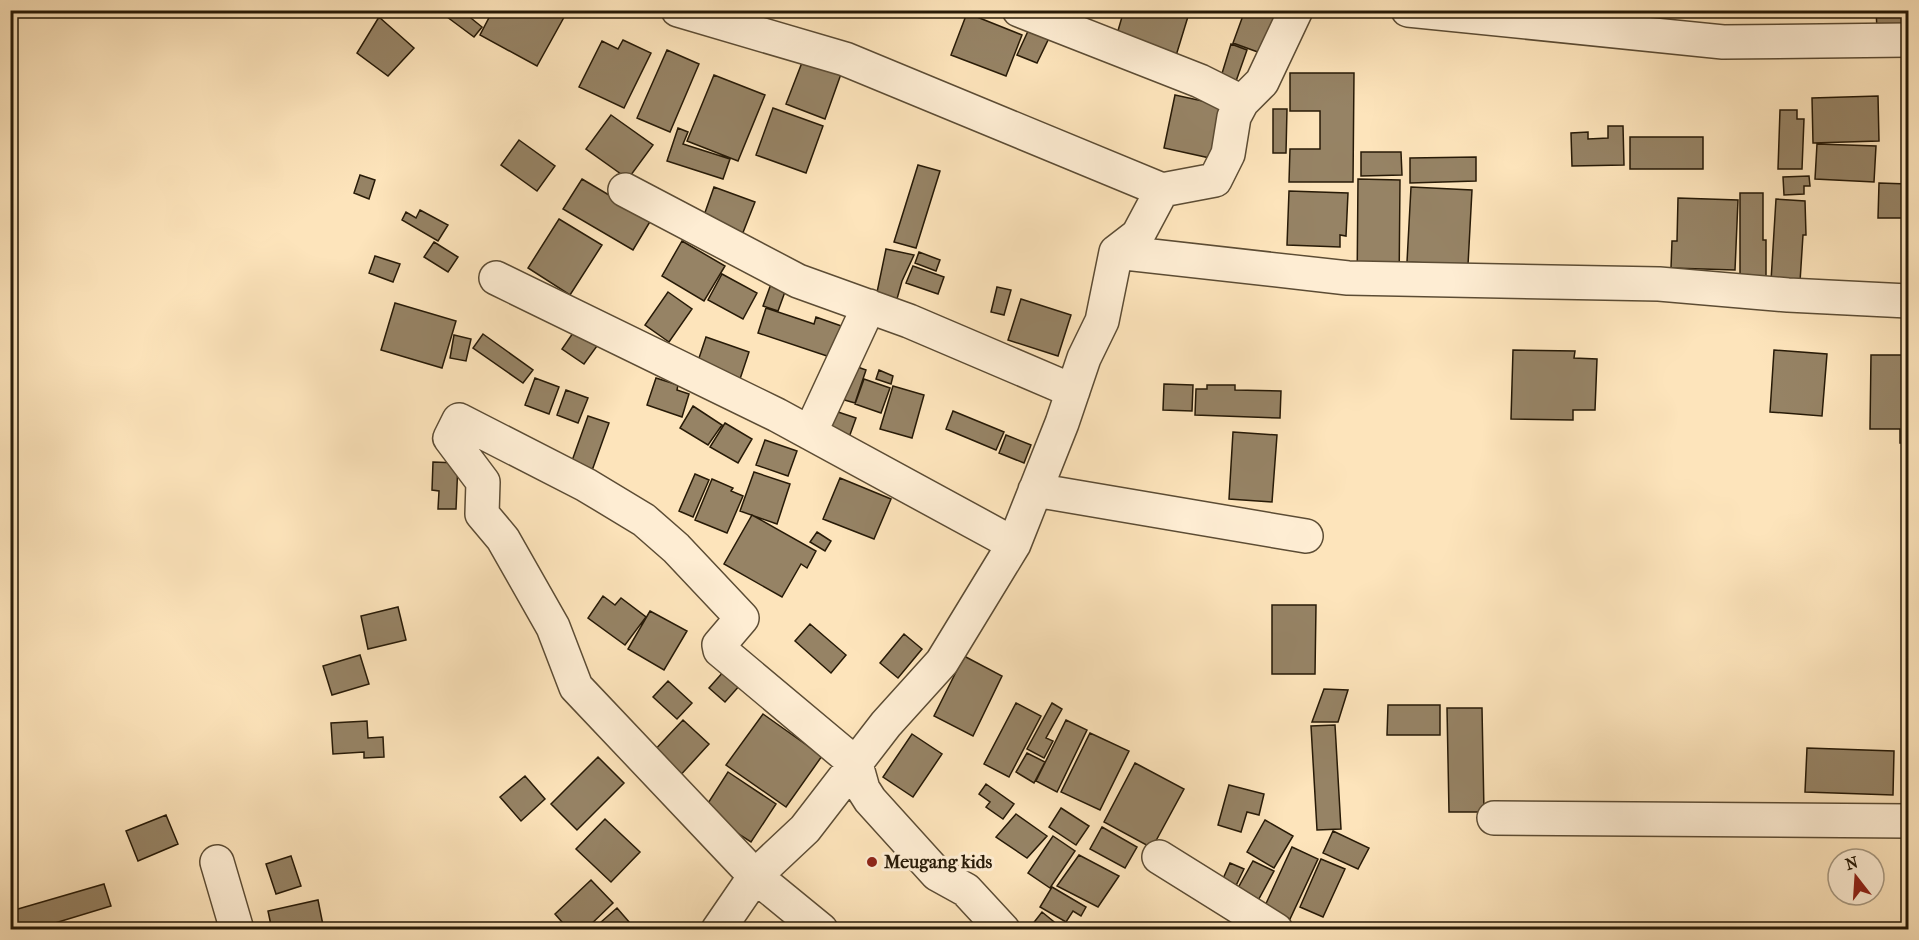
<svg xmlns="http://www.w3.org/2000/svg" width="1919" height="940" viewBox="0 0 1919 940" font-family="'IM FELL French Canon',serif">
<rect width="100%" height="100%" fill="#fde4bb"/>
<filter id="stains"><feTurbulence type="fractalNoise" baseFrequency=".00333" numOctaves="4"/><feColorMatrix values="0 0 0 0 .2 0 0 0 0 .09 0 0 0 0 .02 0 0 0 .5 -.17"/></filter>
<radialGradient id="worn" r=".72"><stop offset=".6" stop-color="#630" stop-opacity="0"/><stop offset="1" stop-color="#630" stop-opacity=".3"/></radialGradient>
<!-- building -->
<path fill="#968365" stroke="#271a07" stroke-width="1.5" d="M 461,10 L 482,27 L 474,37 L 439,11 Z
M 493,10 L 568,10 L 537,66 L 480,35 Z
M 1124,10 L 1190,10 L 1175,59 L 1115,41 Z
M 1245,10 L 1283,10 L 1266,55 L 1233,43 Z
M 1876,10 L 1908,10 L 1908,27 L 1877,29 Z
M 967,13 L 1022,35 L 1006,76 L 951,55 Z
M 379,17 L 414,48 L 388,76 L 357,53 Z
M 1029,29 L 1049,38 L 1037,63 L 1017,55 Z
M 623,40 L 651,53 L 624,108 L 579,87 L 602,41 L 618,49 Z
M 1231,44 L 1247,50 L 1235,84 L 1220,80 Z
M 667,50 L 699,64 L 670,132 L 637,118 Z
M 803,60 L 841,74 L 825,119 L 786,104 Z
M 1290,73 L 1354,73 L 1353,182 L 1289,182 L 1290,149 L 1320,149 L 1320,111 L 1290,111 Z
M 714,75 L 765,95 L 738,161 L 687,141 Z
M 1175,95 L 1221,105 L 1210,158 L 1164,148 Z
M 1878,96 L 1879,141 L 1813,143 L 1812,98 Z
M 773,108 L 823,126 L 806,173 L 756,155 Z
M 1273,109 L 1287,109 L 1286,153 L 1273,153 Z
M 1780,110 L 1797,110 L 1797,119 L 1804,119 L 1802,169 L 1778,169 Z
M 611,115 L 653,145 L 628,179 L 586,149 Z
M 1608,126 L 1623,126 L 1624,165 L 1572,166 L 1571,133 L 1588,132 L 1588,139 L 1608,138 Z
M 678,128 L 688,132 L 683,144 L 730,159 L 723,179 L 667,161 Z
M 1630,137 L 1703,137 L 1703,169 L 1630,169 Z
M 519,140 L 555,166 L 537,191 L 501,165 Z
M 1817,144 L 1876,146 L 1874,182 L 1815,179 Z
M 1361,152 L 1401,152 L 1402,175 L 1361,176 Z
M 1476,157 L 1476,181 L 1410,183 L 1410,158 Z
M 918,165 L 940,171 L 916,248 L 894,242 Z
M 360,175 L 375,180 L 369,199 L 354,193 Z
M 1809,176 L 1810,186 L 1804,186 L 1804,194 L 1784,195 L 1783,177 Z
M 582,179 L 651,220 L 633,250 L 563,209 Z
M 1358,179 L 1400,180 L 1399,291 L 1357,290 Z
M 1879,183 L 1908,184 L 1908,218 L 1878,218 Z
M 714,187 L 755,202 L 742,235 L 702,221 Z
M 1411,187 L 1472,190 L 1468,265 L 1407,262 Z
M 1289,191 L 1348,193 L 1346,236 L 1340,235 L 1340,247 L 1287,245 Z
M 1740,193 L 1763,193 L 1763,240 L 1766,240 L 1766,277 L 1740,278 Z
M 1678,198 L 1738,200 L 1735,270 L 1671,268 L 1672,241 L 1677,241 Z
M 1776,199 L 1805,201 L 1806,235 L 1803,235 L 1800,282 L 1771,281 Z
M 420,210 L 448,225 L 438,241 L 402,220 L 406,212 L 416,218 Z
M 559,219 L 602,245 L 570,295 L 528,268 Z
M 682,241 L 725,266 L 704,301 L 662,276 Z
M 434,242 L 458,257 L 448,272 L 424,257 Z
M 886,249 L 914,255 L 902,281 L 895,306 L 875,302 Z
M 919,252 L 940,260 L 936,271 L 915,263 Z
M 375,256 L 400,264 L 393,282 L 369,273 Z
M 913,266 L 944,277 L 938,294 L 906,283 Z
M 722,274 L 757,293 L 743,319 L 708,300 Z
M 771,284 L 786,289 L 778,311 L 763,306 Z
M 997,287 L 1011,290 L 1004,315 L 991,312 Z
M 668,292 L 692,309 L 669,342 L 645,325 Z
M 1021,299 L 1071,315 L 1058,356 L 1008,340 Z
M 395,303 L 456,321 L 442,368 L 381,350 Z
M 766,308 L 814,324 L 816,317 L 847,328 L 836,359 L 758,333 Z
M 575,330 L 597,346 L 584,364 L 562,349 Z
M 483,334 L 533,370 L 523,383 L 473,348 Z
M 454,335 L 471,339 L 466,361 L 450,358 Z
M 706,337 L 749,352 L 740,379 L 697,364 Z
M 1513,350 L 1575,351 L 1574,358 L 1597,359 L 1595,410 L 1573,410 L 1573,420 L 1511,419 Z
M 1774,350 L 1827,354 L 1822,416 L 1770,412 Z
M 1871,355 L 1908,355 L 1908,443 L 1900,443 L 1900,429 L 1870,429 Z
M 852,365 L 866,370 L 855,403 L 841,399 Z
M 879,370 L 893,376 L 891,384 L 876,379 Z
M 535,378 L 559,387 L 549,414 L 525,405 Z
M 656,378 L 678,385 L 677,390 L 689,394 L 682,417 L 647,405 Z
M 864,379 L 890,388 L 881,413 L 855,404 Z
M 1164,384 L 1193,385 L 1192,411 L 1163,410 Z
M 1207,385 L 1235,385 L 1235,390 L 1281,391 L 1280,418 L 1195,415 L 1196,389 L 1207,389 Z
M 893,386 L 924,395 L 912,438 L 880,429 Z
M 566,390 L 588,398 L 578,423 L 557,415 Z
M 693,406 L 722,425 L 708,445 L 680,428 Z
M 835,411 L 856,418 L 847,443 L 826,436 Z
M 953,411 L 1004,432 L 996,450 L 946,429 Z
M 588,416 L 609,423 L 589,479 L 568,472 Z
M 725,423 L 752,439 L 738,463 L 710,447 Z
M 1233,432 L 1277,435 L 1272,502 L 1229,499 Z
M 1006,435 L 1031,445 L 1024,463 L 999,453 Z
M 765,440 L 797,451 L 788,476 L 756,465 Z
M 433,462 L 458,463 L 456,509 L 438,509 L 439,491 L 432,490 Z
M 754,472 L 790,484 L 777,524 L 740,511 Z
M 695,474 L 709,480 L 693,517 L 679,511 Z
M 840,478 L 891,499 L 874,539 L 823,519 Z
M 712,479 L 733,488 L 731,491 L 743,496 L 727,533 L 695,520 Z
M 752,515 L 816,551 L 807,568 L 801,564 L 782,597 L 724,564 Z
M 817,532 L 831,541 L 825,551 L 810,542 Z
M 603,596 L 615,605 L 621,598 L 646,617 L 625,645 L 588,618 Z
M 1272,605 L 1316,605 L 1315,674 L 1272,674 Z
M 398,607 L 406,640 L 368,649 L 361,616 Z
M 650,611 L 687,631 L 664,670 L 628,649 Z
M 810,624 L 846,655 L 831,673 L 795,641 Z
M 904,634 L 922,649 L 898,678 L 880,663 Z
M 360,655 L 369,684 L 332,695 L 323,666 Z
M 964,656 L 1002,676 L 973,736 L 934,716 Z
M 724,671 L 740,685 L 725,702 L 709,688 Z
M 668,681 L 692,703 L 677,719 L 653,697 Z
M 1324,689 L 1348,690 L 1338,722 L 1312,722 Z
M 1016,703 L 1041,716 L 1009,777 L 984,764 Z
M 1052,703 L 1062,709 L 1046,738 L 1053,741 L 1044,758 L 1027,749 Z
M 1388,705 L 1440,705 L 1440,735 L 1387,735 Z
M 1447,708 L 1482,708 L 1484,812 L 1449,812 Z
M 763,714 L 822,756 L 786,807 L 726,765 Z
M 683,720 L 709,744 L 677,779 L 651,754 Z
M 1066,720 L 1087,730 L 1057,792 L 1036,781 Z
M 367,721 L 368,738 L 383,737 L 384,757 L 364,758 L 364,752 L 333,754 L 331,723 Z
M 1335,725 L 1341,829 L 1317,830 L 1311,726 Z
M 1090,733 L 1129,751 L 1100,810 L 1061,792 Z
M 912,734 L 942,754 L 913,797 L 883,777 Z
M 1807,748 L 1894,751 L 1893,795 L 1805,792 Z
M 1027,753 L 1045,762 L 1034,783 L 1016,772 Z
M 598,757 L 624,783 L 577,830 L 551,804 Z
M 1135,763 L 1184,789 L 1152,848 L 1104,822 Z
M 728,772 L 776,804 L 751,842 L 703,811 Z
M 525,776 L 545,799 L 521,821 L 500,797 Z
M 986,784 L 1014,804 L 1003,819 L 986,807 L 990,802 L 979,794 Z
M 1229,785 L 1264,794 L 1259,815 L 1247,812 L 1241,832 L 1218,825 Z
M 1061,808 L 1089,826 L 1076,845 L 1049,827 Z
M 1016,814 L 1047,836 L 1027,858 L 996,837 Z
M 166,815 L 178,844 L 138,861 L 126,831 Z
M 605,819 L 640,852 L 611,882 L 576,849 Z
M 1265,820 L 1293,836 L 1274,868 L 1247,852 Z
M 1102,827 L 1137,847 L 1125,868 L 1090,849 Z
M 1333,831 L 1369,848 L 1358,869 L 1323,853 Z
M 1053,836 L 1075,851 L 1050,888 L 1028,873 Z
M 1292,847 L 1318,859 L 1290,919 L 1264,908 Z
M 1079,855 L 1119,876 L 1098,907 L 1057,886 Z
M 291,856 L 301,886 L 276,894 L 266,864 Z
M 1321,859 L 1345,869 L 1323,917 L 1300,907 Z
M 1253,861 L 1274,871 L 1254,908 L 1233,897 Z
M 1230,863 L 1244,869 L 1231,896 L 1218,890 Z
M 591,880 L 613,903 L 585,930 L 569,930 L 555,914 Z
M 104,884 L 111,906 L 32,930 L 17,930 L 11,911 Z
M 1052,887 L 1086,907 L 1081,916 L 1073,911 L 1066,922 L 1040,907 Z
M 318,900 L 324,930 L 272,930 L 268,911 Z
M 617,908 L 636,930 L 592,930 Z
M 1042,912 L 1064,930 L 1028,930 Z"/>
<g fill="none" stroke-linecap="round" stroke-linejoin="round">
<!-- minor casing -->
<g stroke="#5c4c34" stroke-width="36">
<path id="minor" d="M 678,10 L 845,59 L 1162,190
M 1019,10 L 1200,81 L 1242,102
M 1408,10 L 1723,42 L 1908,40
M 625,190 L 798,281 L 909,321 L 1073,391
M 1116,252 L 1348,278 L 1659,284 L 1788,295 L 1908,301
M 496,278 L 777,415 L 1014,544
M 810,433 L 869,306
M 1035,490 L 1306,536
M 1494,818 L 1908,821
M 1159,857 L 1276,930
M 217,862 L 237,930
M 718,930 L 755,876 L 805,829 L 886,724 L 942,662 L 1014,544 L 1062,423 L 1084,358 L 1102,321 L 1116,252 L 1138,235 L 1162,190 L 1215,180 L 1228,154 L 1234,117 L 1242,102 L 1262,82 L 1296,10
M 821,930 L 755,876 L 576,687 L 553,627 L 503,539 L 482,514 L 483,482 L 450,438 L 459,420 L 586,485 L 644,520 L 676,548 L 742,618 L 719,645 L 720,650 L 856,764 L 863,789 L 870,800 L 937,874 L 966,890 L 1003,930"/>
</g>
<!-- minor -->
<use href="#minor" stroke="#feedd3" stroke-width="33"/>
</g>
<!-- markers -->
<circle fill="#8f2418" stroke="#feedd3" stroke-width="2" cx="872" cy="862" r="6"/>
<g text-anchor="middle" stroke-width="6" stroke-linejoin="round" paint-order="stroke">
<!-- poi labels -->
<g font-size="18" font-weight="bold" fill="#271a07" stroke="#feedd3" text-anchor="start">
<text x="884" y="868">Meugang kids</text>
</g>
</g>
<!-- margin -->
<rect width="1919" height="940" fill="none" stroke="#fde4bb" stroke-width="36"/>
<rect x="12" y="12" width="1895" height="916" fill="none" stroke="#271a07" stroke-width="3"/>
<rect x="18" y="18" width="1883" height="904" fill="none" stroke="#271a07" stroke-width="1.5"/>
<!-- north arrow -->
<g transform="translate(1856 877) rotate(343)"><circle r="28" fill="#feedd3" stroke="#a89981" stroke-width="1.5"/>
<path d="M0-4.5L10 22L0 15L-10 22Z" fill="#8f2418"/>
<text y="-9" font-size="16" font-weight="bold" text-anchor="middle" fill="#271a07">N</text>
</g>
<rect width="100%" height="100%" filter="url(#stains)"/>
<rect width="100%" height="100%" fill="url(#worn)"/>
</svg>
